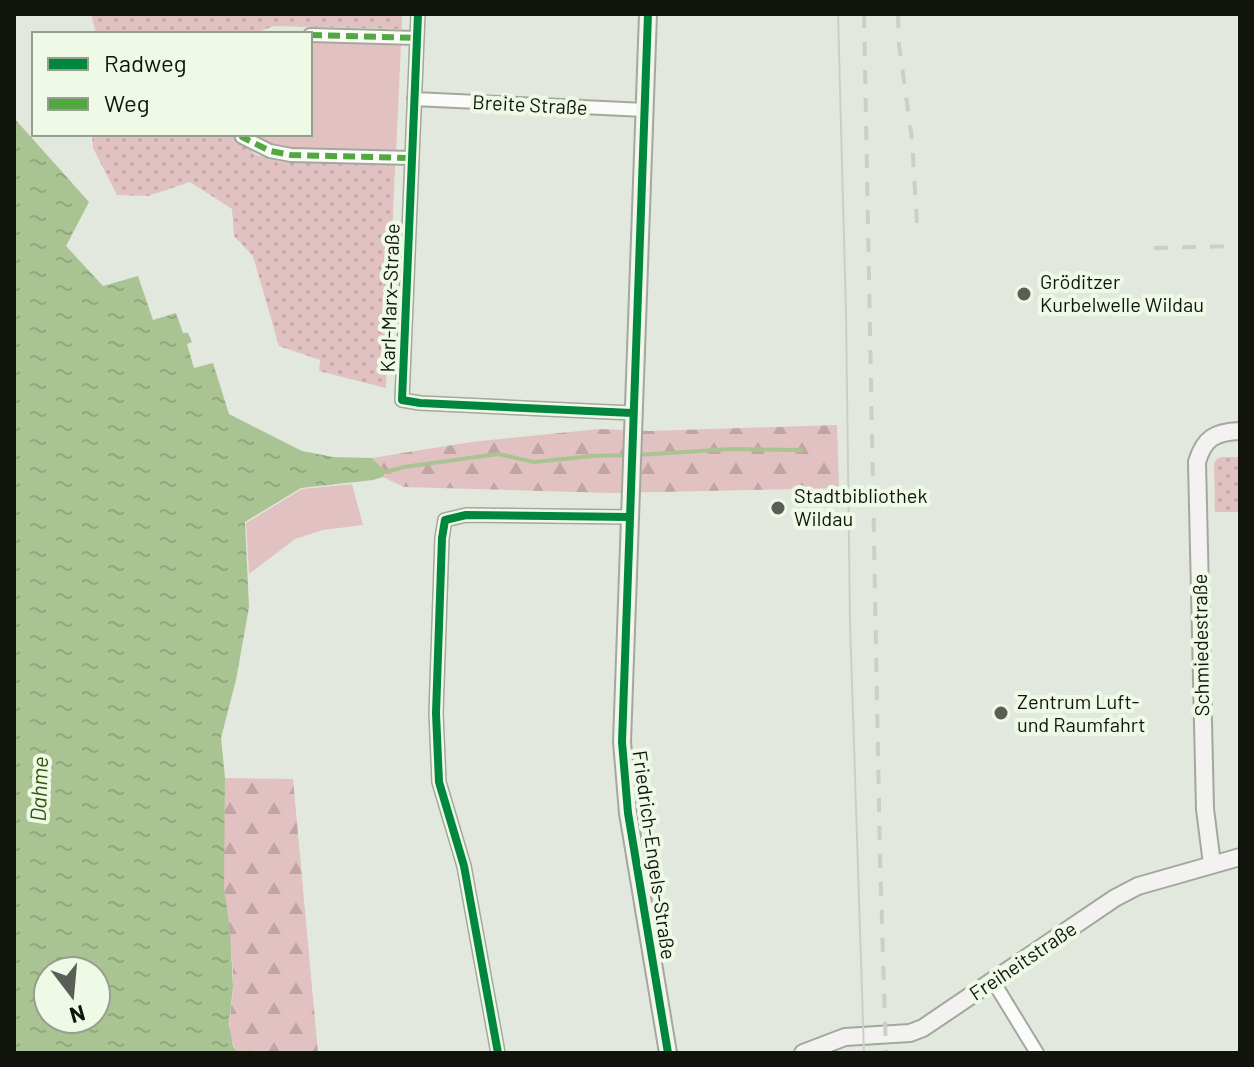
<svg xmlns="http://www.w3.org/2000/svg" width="1254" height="1067" viewBox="0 0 1254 1067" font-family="Barlow,sans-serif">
<defs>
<pattern id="grass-dots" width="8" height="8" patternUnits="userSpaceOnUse" patternTransform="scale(2)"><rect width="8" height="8" fill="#e1c1c1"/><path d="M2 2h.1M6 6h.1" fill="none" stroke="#c0a5a5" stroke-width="1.8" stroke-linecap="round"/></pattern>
<pattern id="forest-firs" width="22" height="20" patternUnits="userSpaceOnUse" patternTransform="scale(2)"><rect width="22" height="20" fill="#e1c1c1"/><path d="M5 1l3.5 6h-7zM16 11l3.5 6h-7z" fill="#c0a5a5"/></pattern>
<pattern id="water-ripples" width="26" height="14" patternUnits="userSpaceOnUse" patternTransform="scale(2)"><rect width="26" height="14" fill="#a9c492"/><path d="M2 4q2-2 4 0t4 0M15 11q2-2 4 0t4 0" fill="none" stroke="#90a87d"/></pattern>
</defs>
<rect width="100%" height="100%" fill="#e2e8dd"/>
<!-- grass -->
<path fill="url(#grass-dots)" d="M 91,14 L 402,14 L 402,29 L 274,26 L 253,34 L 96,34 Z
M 92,134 L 233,134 L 256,155 L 285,162 L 395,165 L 386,388 L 319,371 L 320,360 L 279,346 L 253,256 L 234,236 L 232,209 L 190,182 L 148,196 L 117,195 L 93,148 Z
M 1224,457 L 1240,457 L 1240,512 L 1215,512 L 1214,463 L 1218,458 Z"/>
<!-- forest -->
<path fill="url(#forest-firs)" d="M 837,425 L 839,488 L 611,493 L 404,487 L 383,477 L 386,472 L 372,458 L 471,442 L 599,429 L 650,431 Z
M 225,778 L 293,779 L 318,1053 L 256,1053 L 251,1050 L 238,1052 C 223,1033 233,1008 233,987 C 234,953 226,921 224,889 C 222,852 225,815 225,778 Z"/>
<!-- park -->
<path fill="#e1c1c1" d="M 310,40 L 401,44 L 396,153 L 271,148 L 249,134 L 310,134 Z
M 352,484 L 363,525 L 323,530 L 295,539 L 249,574 L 246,523 L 302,489 Z"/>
<!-- water -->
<path fill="url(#water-ripples)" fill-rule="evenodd" d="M 14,118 L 89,202 L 66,246 L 103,286 L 138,276 L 153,320 L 176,313 L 183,333 L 188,333 L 192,342 L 187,344 L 194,368 L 213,363 L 229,414 L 302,451 L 333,457 L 372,458 L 386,472 L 383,477 L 373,480 L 301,488 L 245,522 L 249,607 L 236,680 L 221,738 L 225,778 L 224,889 L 230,929 L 233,987 L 229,1024 L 233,1046 L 238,1052 L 251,1050 L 256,1053 L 14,1053 ZM 48,971 L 96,971 L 96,1019 L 48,1019 Z"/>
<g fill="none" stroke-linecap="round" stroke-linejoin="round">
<!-- stream -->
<path stroke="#a9c492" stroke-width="4" d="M 636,455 L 732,449 L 801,450
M 386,472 L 404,467 L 498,454 L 534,462 L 592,456 L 627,455"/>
<!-- street casing -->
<g stroke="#a3a89f" stroke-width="16">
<path id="street" d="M 418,14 L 402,400 L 420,403 L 632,413
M 310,35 L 417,38
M 414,99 L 645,110
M 241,134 L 242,137 L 270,151 L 291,155 L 412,158
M 993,981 L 1037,1053
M 498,1053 L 464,866 L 439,782 L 436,713 L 442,538 L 445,520 L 466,515 L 629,517"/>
</g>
<!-- secondary casing -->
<g stroke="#a3a89f" stroke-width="20">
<path id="secondary" d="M 648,14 L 622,742 L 628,813 L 668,1053
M 1212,864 L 1205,809 L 1197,462 C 1204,438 1215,432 1240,431
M 803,1053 L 845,1037 L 910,1033 L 923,1028 L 1115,898 L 1138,886 L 1240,857"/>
</g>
<!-- street -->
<use href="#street" stroke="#fbfcfa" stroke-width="12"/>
<!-- secondary -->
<use href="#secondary" stroke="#f4f1f1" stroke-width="16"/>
<!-- tram -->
<path stroke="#cccecb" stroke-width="2" d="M 838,14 L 846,313 L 850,622 L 864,1053"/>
<!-- rail -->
<path stroke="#cccecb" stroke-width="4" stroke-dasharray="14 14" stroke-linecap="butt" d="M 864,14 L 880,858 L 886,1053
M 898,14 L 899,45 L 912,139 L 917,224
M 1154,248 L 1236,246"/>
<!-- quiet -->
<path stroke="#51a841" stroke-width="6" stroke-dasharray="12 6" stroke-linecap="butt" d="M 310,35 L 417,38
M 241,134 L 242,137 L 270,151 L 291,155 L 412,158"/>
<!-- cycleway casing -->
<g stroke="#effae6" stroke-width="13">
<path id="cycleway" d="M 418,14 L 402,400 L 420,403 L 632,413
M 648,14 L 622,742 L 628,813 L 668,1053
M 498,1053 L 464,866 L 439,782 L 436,713 L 442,538 L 445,520 L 466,515 L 629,517"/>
</g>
<!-- cycleway -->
<use href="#cycleway" stroke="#00873e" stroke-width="8"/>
</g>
<!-- markers -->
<g fill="#5a5e56" stroke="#effae6" stroke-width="3">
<circle cx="1024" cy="294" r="8"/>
<circle cx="778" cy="508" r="8"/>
<circle cx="1001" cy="713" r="8"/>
</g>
<g text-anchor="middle" stroke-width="8" stroke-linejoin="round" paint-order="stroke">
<!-- street labels -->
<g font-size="20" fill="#10140d" stroke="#effae6">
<text transform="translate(530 105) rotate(3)" y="7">Breite Straße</text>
<text transform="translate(390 298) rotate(-88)" y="7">Karl-Marx-Straße</text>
<text transform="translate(1201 645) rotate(-91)" y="7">Schmiedestraße</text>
<text transform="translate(654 855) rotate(82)" y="7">Friedrich-Engels-Straße</text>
<text transform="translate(1023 961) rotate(-34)" y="7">Freiheitstraße</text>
</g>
<!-- poi labels -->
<g font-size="20" fill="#10140d" stroke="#effae6" text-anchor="start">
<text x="1040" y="289">Gröditzer<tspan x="1040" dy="23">Kurbelwelle Wildau</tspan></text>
<text x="794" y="503">Stadtbibliothek<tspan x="794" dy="23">Wildau</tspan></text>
<text x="1017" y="709">Zentrum Luft-<tspan x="1017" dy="23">und Raumfahrt</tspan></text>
</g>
<!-- water labels -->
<g font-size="22" font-style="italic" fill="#34530c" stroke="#effae6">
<text transform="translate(39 789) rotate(-88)" y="8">Dahme</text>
</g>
</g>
<!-- border -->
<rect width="1254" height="1067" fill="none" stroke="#10140d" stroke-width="32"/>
<!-- legend -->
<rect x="32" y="32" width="280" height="104" fill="#effae6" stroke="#969e8f" stroke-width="2"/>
<rect x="48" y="58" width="40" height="12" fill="#00873e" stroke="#969e8f" stroke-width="2"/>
<text x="104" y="72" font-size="24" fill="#10140d">Radweg</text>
<rect x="48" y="98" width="40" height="12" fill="#51a841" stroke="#969e8f" stroke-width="2"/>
<text x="104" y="112" font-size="24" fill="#10140d">Weg</text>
<!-- north arrow -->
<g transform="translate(72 995) rotate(164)"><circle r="38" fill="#effae6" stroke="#969e8f" stroke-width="2"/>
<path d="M0-6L14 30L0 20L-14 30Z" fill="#5a5e56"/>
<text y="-12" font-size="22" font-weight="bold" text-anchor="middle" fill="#10140d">N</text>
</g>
</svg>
